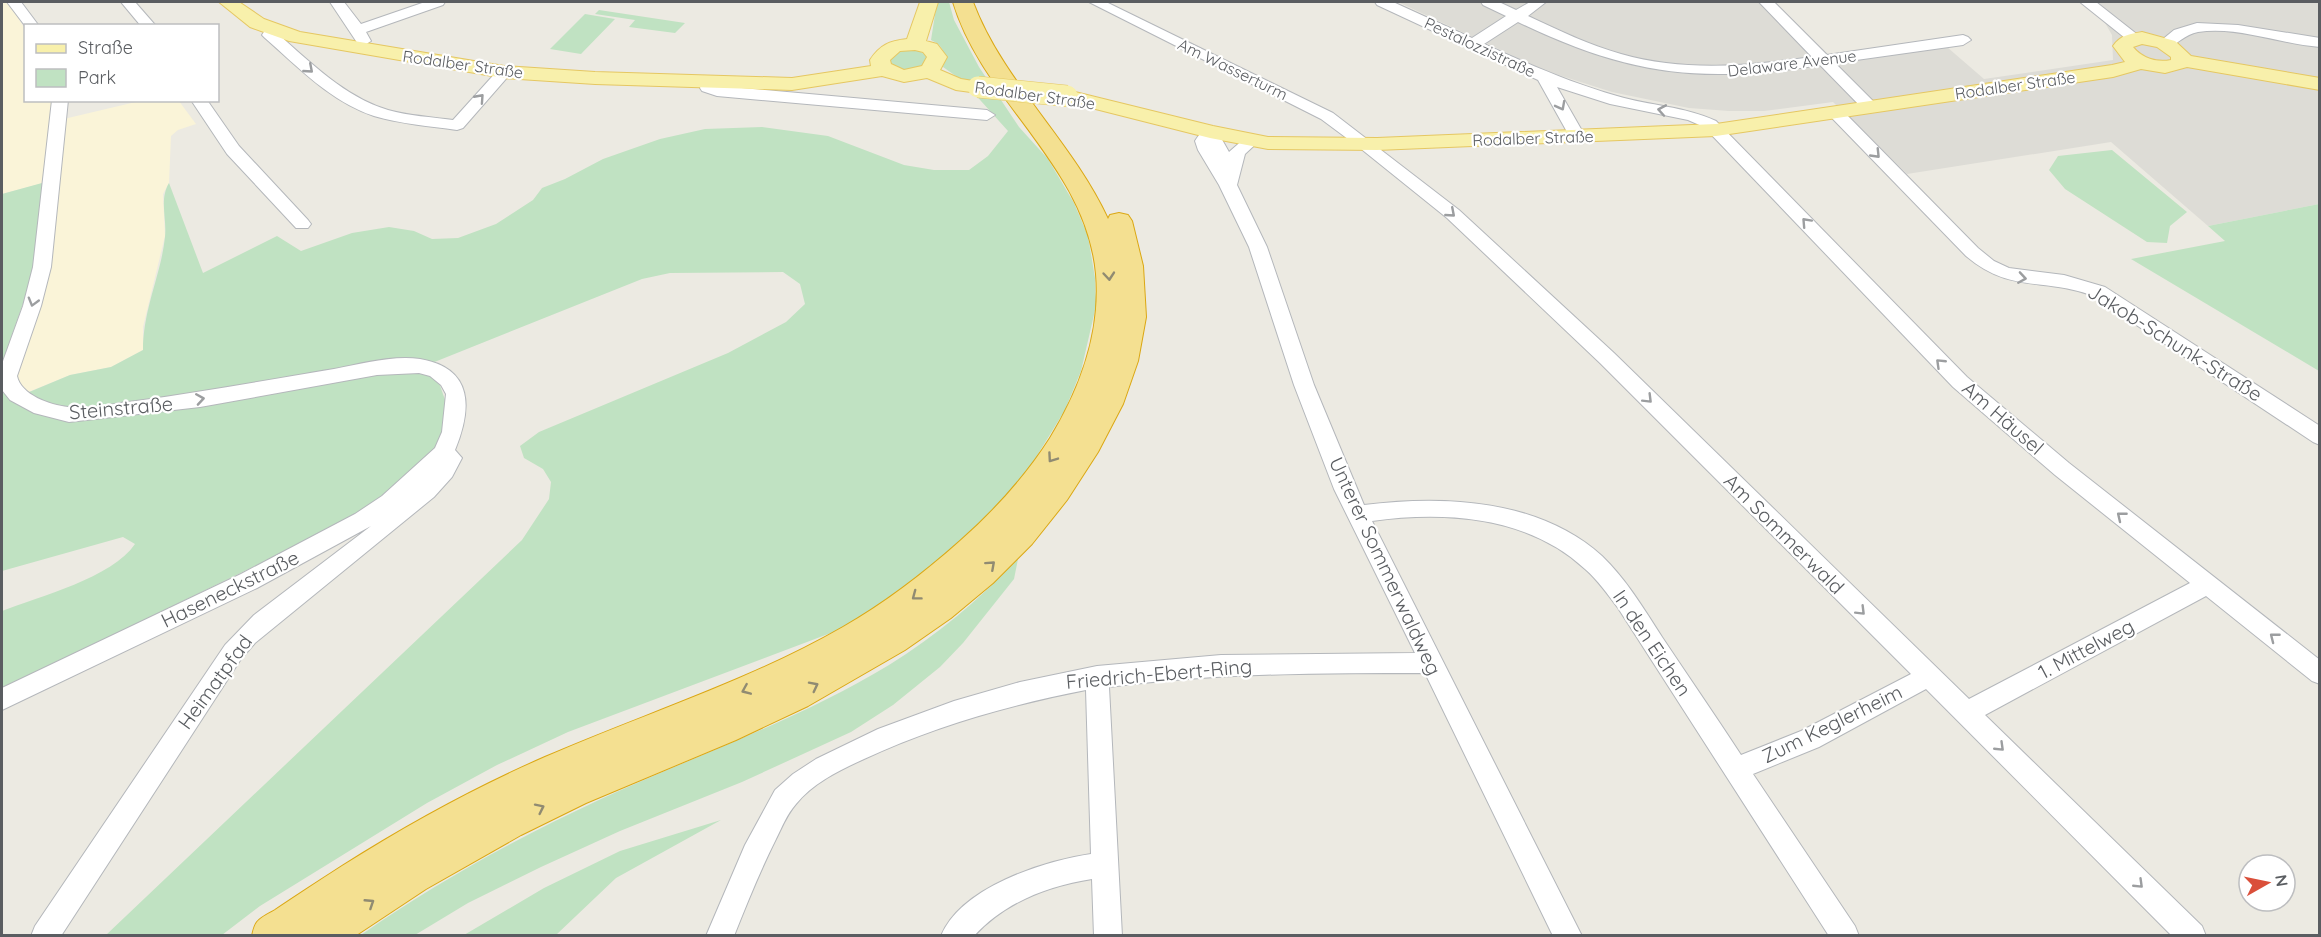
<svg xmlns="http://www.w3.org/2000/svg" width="2321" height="937" viewBox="0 0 2321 937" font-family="Quicksand,sans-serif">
<rect width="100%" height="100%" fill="#eceae2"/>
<!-- commercial -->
<path fill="#faf4d8" d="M 2,2 L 8,2 L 25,29 L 26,100 L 52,101 L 51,122 L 140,101 L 179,101 L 196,124 L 178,130 L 171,136 L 169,183 L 163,194 L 165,236 L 143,327 L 143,350 L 111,367 L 70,375 L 21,395 L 14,387 L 58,179 L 2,194 Z"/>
<!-- industrial -->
<path fill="#dddcd6" d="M 1398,2 L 1775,2 L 1836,62 L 1947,47 L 1984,79 L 2113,60 L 2112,35 L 2104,21 L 2119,19 L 2096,2 L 2319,2 L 2319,204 L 2208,226 L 2111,142 L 1907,174 L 1833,102 L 1764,111 L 1729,111 L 1689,108 L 1612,92 L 1546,71 Z"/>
<!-- green -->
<path fill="#c0e2c2" d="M 937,2 L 949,2 L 954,20 L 979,67 L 1019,127 L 1048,159 L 1074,203 L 1088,236 L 1095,278 L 1096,306 L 1081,371 L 1065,410 L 1030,467 L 1002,502 L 937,561 L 852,625 L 568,732 L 497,765 L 427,803 L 260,906 L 222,935 L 106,935 L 522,540 L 549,499 L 551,482 L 543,469 L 524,458 L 520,446 L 539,432 L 728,353 L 786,322 L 805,304 L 800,284 L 783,272 L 670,273 L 642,279 L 432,363 L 449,411 L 445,434 L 429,462 L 398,487 L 337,526 L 2,689 L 2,611 C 40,596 112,578 135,544 L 123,537 L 2,571 L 2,393 L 22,395 L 70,375 L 111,367 L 143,350 C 143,309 161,275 165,237 C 167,217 159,200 169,183 L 203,273 L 277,236 L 301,251 L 352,233 L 389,227 L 414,231 L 432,239 L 458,238 L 496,224 L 533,200 L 542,188 L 565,179 L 603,159 L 660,139 L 705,129 L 762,127 L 828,136 L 904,165 L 934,170 L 969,170 L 988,156 L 1008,131 L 963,81 L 943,67 C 946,54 944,46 931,40 Z
M 599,10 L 685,23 L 675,33 L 629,27 L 635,20 L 595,14 Z
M 585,14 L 615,19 L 581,54 L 550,49 Z
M 916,49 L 927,56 L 926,63 C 916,71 904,71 892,67 L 889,60 L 898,51 Z
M 2112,150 L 2187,212 L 2170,226 L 2167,243 L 2147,242 L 2065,189 L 2049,170 L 2058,156 Z
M 42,183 L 41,237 L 30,284 L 2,363 L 2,194 Z
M 2319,204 L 2319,371 L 2131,259 L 2225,241 L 2208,226 Z
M 1018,559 L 1014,579 L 963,643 L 940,667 L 893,705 L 851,732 L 742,782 L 620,831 L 541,867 L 468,903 L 415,935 L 361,935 C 437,882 517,838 601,799 C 697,755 798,720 889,665 C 936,636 980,599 1018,559 Z
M 721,820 L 616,878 L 556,935 L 464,935 L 544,888 L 620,851 Z"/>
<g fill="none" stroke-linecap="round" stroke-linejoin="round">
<!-- minor casing -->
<g stroke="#b4b7bb" stroke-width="2">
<path id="minor" d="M 7,2 L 21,2 L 39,26 L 26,26 L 26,27 Z
M 121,2 L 135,2 L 156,26 L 141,26 Z
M 330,2 L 344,2 L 361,24 L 425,2 L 445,2 L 443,5 L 366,32 L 371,41 L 363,46 L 358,44 Z
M 1089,2 L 1106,2 L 1333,113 L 1459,210 L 1614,353 L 1969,699 L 2190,583 L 2055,475 L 1953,387 L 1704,127 L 1688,120 L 1610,104 L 1557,87 L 1585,136 L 1577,141 L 1571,139 L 1538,80 L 1377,5 L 1375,2 L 1393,2 L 1472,38 L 1506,16 L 1483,5 L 1481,2 L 1499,2 L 1516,10 L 1530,2 L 1546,2 L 1528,16 C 1558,30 1589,45 1621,54 C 1684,72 1749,66 1812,57 L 1759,2 L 1774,2 L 1827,55 L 1963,35 L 1968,37 L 1971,40 L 1963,45 L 1835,63 L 1876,104 L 1878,107 L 1876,110 L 1864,110 L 1820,65 C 1699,84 1628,75 1518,22 L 1484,44 C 1528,64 1571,83 1617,96 C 1650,106 1684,106 1716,121 L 1967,377 L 2069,463 L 2320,660 L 2320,684 L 2312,681 L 2206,596 L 1985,715 L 2202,926 L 2206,936 L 2172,936 L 1926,689 L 1819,747 L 1753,774 L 1855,926 L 1859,936 L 1829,936 L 1618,608 C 1608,595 1598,580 1585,569 C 1528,516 1445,511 1372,521 L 1582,936 L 1553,936 L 1425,673 C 1319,673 1214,673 1109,687 L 1122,936 L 1094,936 L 1092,879 C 1048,886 1005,902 974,936 L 941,936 C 961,887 1044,861 1091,854 L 1086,690 C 1009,705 935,726 864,759 C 840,770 813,783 796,804 C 787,814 782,827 776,839 C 760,871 747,903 734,936 L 706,936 L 745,845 L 775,790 L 793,774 L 816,759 L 878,729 L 954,701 L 1020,682 L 1097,666 L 1221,655 L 1415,653 L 1334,489 L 1294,385 L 1249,247 L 1219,185 L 1198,150 L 1195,141 C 1201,132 1204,126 1216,129 L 1229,152 L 1245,138 L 1257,138 L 1259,141 L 1245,154 L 1237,185 L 1267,247 L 1314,385 L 1364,505 C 1444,495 1539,499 1602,556 C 1626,579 1644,609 1662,637 C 1688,676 1715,715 1741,755 L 1801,731 L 1911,674 L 1600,363 L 1447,218 L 1360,148 L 1321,119 Z
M 2080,2 L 2096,2 L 2143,39 L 2140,42 L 2130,42 Z
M 2197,23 L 2238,25 L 2320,38 L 2320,47 C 2280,44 2238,26 2198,32 C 2185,34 2177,45 2165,49 L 2157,44 L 2174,30 Z
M 272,26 L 277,27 L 279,30 L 278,34 C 311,63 345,97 388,110 C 409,116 432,117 453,120 L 499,69 L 509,69 L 512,72 L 463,128 L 457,130 C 429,126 401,124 374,116 C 331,102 298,67 265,38 L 262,35 L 267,27 Z
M 709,77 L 715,79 L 716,86 L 719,86 L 987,110 L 995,115 L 987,120 L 717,96 L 702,91 L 700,88 L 703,79 Z
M 52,100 L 68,100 L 51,267 L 41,306 L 17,376 C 21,395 50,405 68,407 C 90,410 115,403 136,401 C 203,392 268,380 334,369 C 361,364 393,355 420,359 C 474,368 472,409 455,450 L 462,458 L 452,477 L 434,497 L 255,643 L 241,659 L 61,936 L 31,936 L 35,926 L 225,645 L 254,615 L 371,526 L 257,588 L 2,710 L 2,688 L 241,574 L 355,514 L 382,496 L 435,448 L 442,432 L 446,394 L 441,385 L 430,376 L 419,373 L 377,375 L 200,407 L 69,422 L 34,413 L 10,400 L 2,390 L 2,364 L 23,306 L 33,267 Z
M 191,100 L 207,100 L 239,146 L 308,220 L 311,224 L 308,228 L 296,228 L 227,154 Z
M 1835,107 L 1841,109 L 1978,248 L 1994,261 L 2009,268 L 2064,275 L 2105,287 L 2320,426 L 2320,445 L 2313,442 L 2091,295 C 2042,277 2011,294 1966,256 L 1829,115 L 1827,112 L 1829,109 Z"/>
</g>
<!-- major casing -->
<g stroke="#e5c762" stroke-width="2">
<path id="major" d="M 219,2 L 239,2 L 264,19 L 300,32 L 504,66 L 595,72 L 792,78 L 871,66 L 870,60 C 880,45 889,41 907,39 L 920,2 L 938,2 L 926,41 L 937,44 L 947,57 L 940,70 L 961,79 L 985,83 L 988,87 L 985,91 L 978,93 L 956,90 L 927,78 L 904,82 L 882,76 L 792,90 L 595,84 L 504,78 L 289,41 L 250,27 ZM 915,50 L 923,52 L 927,57 L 922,66 L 904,70 L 891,64 L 890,60 L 900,51 Z
M 2142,32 L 2175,41 L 2191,56 L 2320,78 L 2320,90 L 2187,67 L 2165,73 L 2141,69 L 2113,77 L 1716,136 L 1377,150 L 1268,149 L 1210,138 L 1060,100 L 1057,96 L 1060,92 L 1067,90 L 1213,126 L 1268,137 L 1377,138 L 1716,124 L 2112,65 L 2125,62 L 2113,46 C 2121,35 2129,34 2142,32 ZM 2142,44 L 2157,47 L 2171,57 L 2171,60 C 2156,63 2142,58 2133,47 Z"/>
</g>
<!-- highway casing -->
<g stroke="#dba713" stroke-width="2">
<path id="highway" d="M 953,2 L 973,2 C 1003,82 1072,141 1108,219 L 1110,215 L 1119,213 L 1128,215 L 1132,221 L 1143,266 L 1146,317 L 1138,361 L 1123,404 L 1098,452 L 1067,500 L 1032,544 L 993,583 L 951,618 L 905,650 L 808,706 L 736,740 L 586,803 L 521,835 L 426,889 L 355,936 L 252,936 C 253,931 254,926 257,922 C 261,917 270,913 275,910 C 297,895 319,881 342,866 C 407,825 474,788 545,757 C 644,714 749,681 843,627 C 885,603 924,573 960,541 C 994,511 1025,477 1050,438 C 1080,389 1101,332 1096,274 C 1086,165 983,102 953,2 Z"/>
</g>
<!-- minor -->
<use href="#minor" fill="#fff" fill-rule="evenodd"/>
<!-- major -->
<use href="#major" fill="#f8f0ab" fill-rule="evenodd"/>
<!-- highway -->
<use href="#highway" fill="#f4e091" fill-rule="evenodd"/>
<!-- major-bridge casing -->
<g stroke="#e5c762" stroke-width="22" stroke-linecap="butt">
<path id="major-bridge" d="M 978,87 L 1067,96"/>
</g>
<!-- major-bridge -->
<use href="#major-bridge" stroke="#f8f0ab" stroke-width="21"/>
</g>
<!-- one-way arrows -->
<defs><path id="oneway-chevron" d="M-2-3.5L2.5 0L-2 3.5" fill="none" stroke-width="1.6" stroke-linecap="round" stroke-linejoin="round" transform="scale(1.5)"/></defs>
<g stroke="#9c9ea0">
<use href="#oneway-chevron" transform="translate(309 69) rotate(41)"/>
<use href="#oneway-chevron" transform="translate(480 98) rotate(-48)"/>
<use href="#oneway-chevron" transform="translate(1561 106) rotate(62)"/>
<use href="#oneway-chevron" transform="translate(1662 110) rotate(-170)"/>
<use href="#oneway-chevron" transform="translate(1876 154) rotate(46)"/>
<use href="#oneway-chevron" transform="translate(1451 213) rotate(41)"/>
<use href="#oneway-chevron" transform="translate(1806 222) rotate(-133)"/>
<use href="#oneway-chevron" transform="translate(2022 278) rotate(9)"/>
<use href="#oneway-chevron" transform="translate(33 302) rotate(106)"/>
<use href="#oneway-chevron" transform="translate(1940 363) rotate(-136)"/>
<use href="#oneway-chevron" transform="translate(200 399) rotate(-9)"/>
<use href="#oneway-chevron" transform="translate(1648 399) rotate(45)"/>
<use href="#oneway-chevron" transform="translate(2121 516) rotate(-141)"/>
<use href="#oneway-chevron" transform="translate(1861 611) rotate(45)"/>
<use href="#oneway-chevron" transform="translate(2274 637) rotate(-142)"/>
<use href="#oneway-chevron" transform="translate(2000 747) rotate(44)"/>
<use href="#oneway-chevron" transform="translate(2139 884) rotate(44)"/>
</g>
<g stroke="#908b72">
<use href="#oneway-chevron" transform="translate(1109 276) rotate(85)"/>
<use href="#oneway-chevron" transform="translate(1052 458) rotate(125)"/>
<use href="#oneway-chevron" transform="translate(991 565) rotate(-42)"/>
<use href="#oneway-chevron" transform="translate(916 596) rotate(143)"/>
<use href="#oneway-chevron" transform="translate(814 686) rotate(-27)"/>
<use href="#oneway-chevron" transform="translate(746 690) rotate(157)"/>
<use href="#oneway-chevron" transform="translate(540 808) rotate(-26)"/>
<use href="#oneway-chevron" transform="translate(370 903) rotate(-33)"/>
</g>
<g text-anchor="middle" stroke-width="4.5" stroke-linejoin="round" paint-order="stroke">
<!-- far-street labels -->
<g font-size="16" fill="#5a5d61" stroke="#fff">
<text transform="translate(1480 47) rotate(25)" y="6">Pestalozzistraße</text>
<text transform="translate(1792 63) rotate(-7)" y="6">Delaware Avenue</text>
<text transform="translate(463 64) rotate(8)" y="6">Rodalber Straße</text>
<text transform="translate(1233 69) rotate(26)" y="6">Am Wasserturm</text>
<text transform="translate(2015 85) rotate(-8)" y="6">Rodalber Straße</text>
<text transform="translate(1035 95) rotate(8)" y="6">Rodalber Straße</text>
<text transform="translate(1533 138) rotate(-2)" y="6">Rodalber Straße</text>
</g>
<!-- street labels -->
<g font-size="20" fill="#5a5d61" stroke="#fff">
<text transform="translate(2175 343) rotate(32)" y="7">Jakob-Schunk-Straße</text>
<text transform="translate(121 408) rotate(-5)" y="7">Steinstraße</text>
<text transform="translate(2003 418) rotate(41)" y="7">Am Häusel</text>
<text transform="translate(1784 534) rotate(45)" y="7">Am Sommerwald</text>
<text transform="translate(1385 566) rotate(65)" y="7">Unterer Sommerwaldweg</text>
<text transform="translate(230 589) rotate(-26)" y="7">Haseneckstraße</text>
<text transform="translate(1652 643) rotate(56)" y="7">In den Eichen</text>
<text transform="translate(2086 649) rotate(-28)" y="7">1. Mittelweg</text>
<text transform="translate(1159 674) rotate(-5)" y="7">Friedrich-Ebert-Ring</text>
<text transform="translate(215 682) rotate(-54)" y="7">Heimatpfad</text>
<text transform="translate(1832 724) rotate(-26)" y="7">Zum Keglerheim</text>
</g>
</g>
<!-- border -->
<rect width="2321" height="937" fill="none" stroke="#5a5d61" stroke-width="6"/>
<!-- legend -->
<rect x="24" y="24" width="195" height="78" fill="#ffffff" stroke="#bdbec0" stroke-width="1.5"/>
<rect x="36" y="44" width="30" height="9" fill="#f8f0ab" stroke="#bdbec0" stroke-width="1.5"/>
<text x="78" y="54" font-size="18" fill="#5a5d61">Straße</text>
<rect x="36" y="69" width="30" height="18" fill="#c0e2c2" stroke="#bdbec0" stroke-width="1.5"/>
<text x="78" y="84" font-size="18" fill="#5a5d61">Park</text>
<!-- north arrow -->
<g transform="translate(2267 883) rotate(81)"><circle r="28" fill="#ffffff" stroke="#bdbec0" stroke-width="1.5"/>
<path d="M0-4.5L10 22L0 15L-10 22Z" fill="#da4f3a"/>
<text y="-9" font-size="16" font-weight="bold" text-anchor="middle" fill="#5a5d61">N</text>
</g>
</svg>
